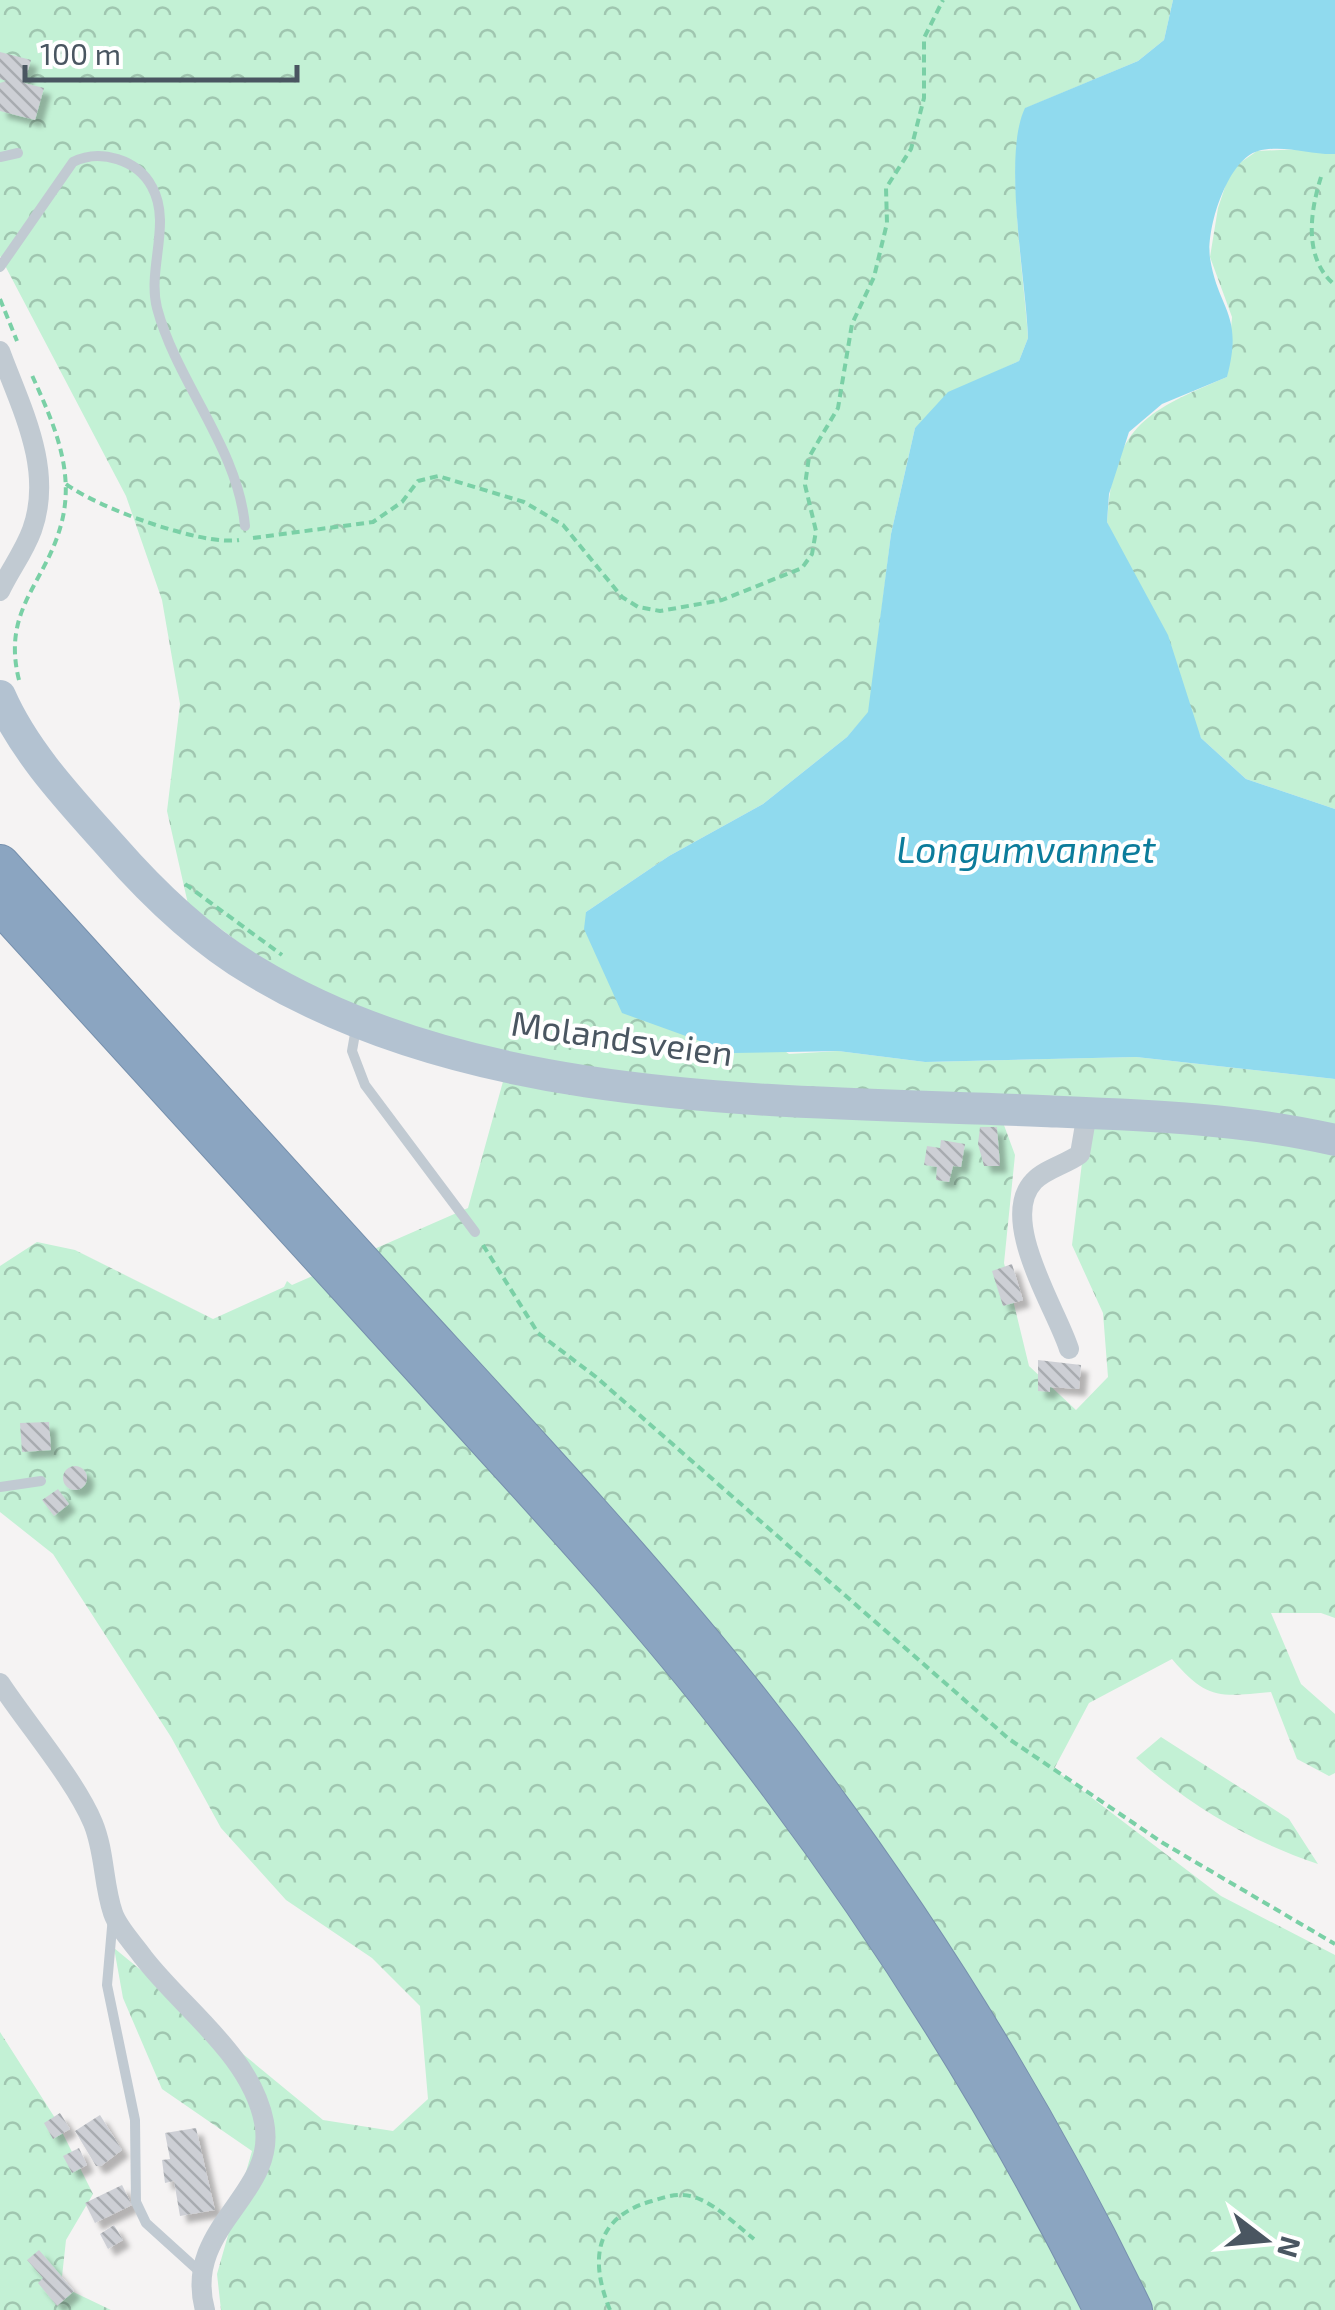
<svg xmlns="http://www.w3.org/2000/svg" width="1335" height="2310" viewBox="0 0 1335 2310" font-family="'Exo 2',sans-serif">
<defs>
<pattern id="forest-crowns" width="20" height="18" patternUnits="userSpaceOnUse" patternTransform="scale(2.5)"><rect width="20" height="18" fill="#c3f1d5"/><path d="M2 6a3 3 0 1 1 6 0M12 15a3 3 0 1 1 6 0" fill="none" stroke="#a0c6b0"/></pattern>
<pattern id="building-back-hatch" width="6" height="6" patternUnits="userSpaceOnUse" patternTransform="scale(2.5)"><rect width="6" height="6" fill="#cdcfd5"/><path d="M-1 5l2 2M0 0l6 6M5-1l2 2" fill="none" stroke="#a8abb0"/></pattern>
<filter id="shadow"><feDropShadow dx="7" dy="7" stdDeviation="2.5" flood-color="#0004"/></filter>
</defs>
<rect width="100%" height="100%" fill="#f5f3f3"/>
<!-- forest -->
<path fill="url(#forest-crowns)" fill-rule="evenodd" d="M 0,0 L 1173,0 L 1164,40 L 1138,61 L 1026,108 C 1003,155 1025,281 1028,338 L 1019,361 L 989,375 L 915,428 L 891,534 L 869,712 L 847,737 L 763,804 L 669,856 L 586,912 L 789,1054 L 838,1051 L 925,1062 L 1136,1057 L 1335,1079 L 1335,1618 L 1321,1613 L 1271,1613 L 1301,1684 L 1335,1714 L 1335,1773 L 1329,1776 L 1297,1759 L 1271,1692 C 1219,1697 1207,1700 1172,1659 L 1089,1703 L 1054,1769 L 1221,1896 L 1335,1955 L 1335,2310 L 221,2310 L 217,2274 L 252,2151 L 162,2089 L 123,1998 L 114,1948 L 323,2120 L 393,2131 L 428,2099 L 420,2006 L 372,1958 L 286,1900 L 221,1828 L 171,1737 L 53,1554 L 0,1512 L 0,1266 L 37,1242 L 75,1250 L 213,1319 L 284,1287 L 287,1281 L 292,1285 L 468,1208 L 507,1067 L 365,1014 L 262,960 L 188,904 L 167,811 L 180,704 L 162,600 L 126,496 L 0,256 ZM 1071,1098 L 1085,1138 L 1072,1245 L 1103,1313 L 1108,1377 L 1076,1410 L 1029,1366 L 1004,1263 L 1015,1155 L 1001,1117 Z
M 1300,149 L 1335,154 L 1335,809 L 1246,779 L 1201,738 L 1107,522 C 1114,425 1145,412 1227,377 L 1232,317 L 1210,257 L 1218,208 L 1231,169 L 1257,151 Z
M 1161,1737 L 1289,1819 L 1318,1864 C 1250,1841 1190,1806 1136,1758 Z
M 0,2032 L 55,2118 L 93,2194 L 66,2240 L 61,2286 L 111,2310 L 0,2310 Z"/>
<!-- water -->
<path fill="#90daee" d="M 1173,0 L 1335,0 L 1335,154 C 1311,155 1284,144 1258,151 C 1227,160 1206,229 1210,258 C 1218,310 1244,313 1227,377 L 1162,404 L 1129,432 L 1109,494 L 1107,522 L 1168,635 L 1201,738 L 1246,779 L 1335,809 L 1335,1079 L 1136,1057 L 925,1062 L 838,1051 L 733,1053 L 622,1013 L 584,929 L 586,912 L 669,856 L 763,804 L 847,737 L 868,712 L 891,534 L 915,428 L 948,392 L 1019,361 L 1028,338 C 1026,280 1002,156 1025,108 L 1138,61 L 1164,40 Z"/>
<!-- building -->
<path fill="url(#building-back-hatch)" filter="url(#shadow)" d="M 0,52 L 31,60 L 24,83 L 44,88 L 35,120 L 0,111 L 0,83 L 6,81 L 0,79 Z
M 980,1127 L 997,1127 L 1000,1166 L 984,1166 L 978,1144 Z
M 941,1140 L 965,1144 L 961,1167 L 953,1166 L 949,1182 L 936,1180 L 937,1167 L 924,1165 L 927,1146 L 940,1148 Z
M 1012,1264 L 1023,1300 L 1003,1306 L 992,1271 Z
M 1038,1360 L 1081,1365 L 1079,1389 L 1050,1387 L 1050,1392 L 1038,1391 Z
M 49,1422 L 51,1450 L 22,1452 L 20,1423 Z
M63 1478a12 12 0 1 1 24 0a12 12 0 1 1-24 0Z
M 58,1489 L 69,1504 L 54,1516 L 42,1500 Z
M 60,2113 L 70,2129 L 53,2139 L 44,2123 Z
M 100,2115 L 122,2150 L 101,2166 L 96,2166 L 75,2131 Z
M 196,2128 L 215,2210 L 180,2216 L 174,2181 L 165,2183 L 162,2160 L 170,2159 L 165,2133 Z
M 79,2148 L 87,2165 L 72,2173 L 63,2156 Z
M 122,2185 L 132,2205 L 95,2223 L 85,2203 Z
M 114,2225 L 123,2240 L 108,2249 L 100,2234 Z
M 39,2250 L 74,2291 L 57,2306 L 38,2283 L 43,2278 L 27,2260 Z"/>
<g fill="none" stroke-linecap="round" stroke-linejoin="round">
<!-- motorway casing -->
<g stroke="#7690ad" stroke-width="40">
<path id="motorway" d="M 0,864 C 135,1013 270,1161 405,1310 C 518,1433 632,1555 737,1685 C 891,1877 1026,2088 1133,2310
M 0,904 C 142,1060 283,1216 425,1371 C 532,1489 641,1605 738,1731 C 879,1912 1001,2105 1103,2310"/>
</g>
<!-- path -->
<path stroke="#7ad0a6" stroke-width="4" stroke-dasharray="8 5" stroke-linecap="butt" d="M 1321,177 C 1310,212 1303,259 1335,285
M 0,299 L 17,341
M 66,484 C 96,507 201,546 239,540
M 253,538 L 373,522 L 402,502 L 418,481 L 438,476 L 524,502 L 563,525 L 622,597 L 638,607 L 660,611 L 722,600 L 802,568 L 812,554 L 816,531 L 805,485 L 809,457 L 838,408 L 852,324 L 874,277 L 887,223 L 886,188 L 911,149 L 924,98 L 924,38 L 943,0
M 19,680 C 1,608 47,583 62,521 C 75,468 52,420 31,373
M 185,884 L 282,955
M 483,1245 L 538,1333 L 596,1377 L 1009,1739 L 1163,1843 L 1335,1944
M 610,2310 C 589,2259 595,2217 652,2201 C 668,2196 681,2192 697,2198 C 718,2206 737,2226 754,2239"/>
<!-- service -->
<path stroke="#c1cad2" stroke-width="10" d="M 0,157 L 18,153
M 0,267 L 73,162 C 100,148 138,160 152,187 C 172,223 147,269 157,308 C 177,383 238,448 245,526
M 356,1028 L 352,1051 L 365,1085 L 475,1232
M 0,1487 L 41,1481
M 113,1916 L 107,1985 L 135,2120 L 136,2202 L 146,2223 L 199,2271"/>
<!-- minor -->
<path stroke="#c1cad2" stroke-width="20" d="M 0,351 C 21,408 54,469 32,530 C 24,552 10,570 0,591
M 1069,1349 C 1057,1310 997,1219 1034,1181 C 1045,1169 1067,1164 1080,1154 L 1087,1113
M 0,1683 C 27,1724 75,1780 93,1823 C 105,1852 103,1884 113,1913 C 118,1928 134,1944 143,1957 C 182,2008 251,2055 264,2122 C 279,2195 182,2226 205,2310"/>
<!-- primary -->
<path stroke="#b3c2d1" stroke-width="32" d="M 0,696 C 25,753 71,801 112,847 C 153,894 200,939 254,971 C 480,1108 785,1100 1042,1111 C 1140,1115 1239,1118 1335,1140"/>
<!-- motorway -->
<use href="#motorway" stroke="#8ba5c1" stroke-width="38"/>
</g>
<g text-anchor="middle" stroke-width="8" stroke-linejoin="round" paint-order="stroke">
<!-- street labels -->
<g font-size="35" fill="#4a5661" stroke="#fff">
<text transform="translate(622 1039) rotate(8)" y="12">Molandsveien</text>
</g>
<!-- water labels -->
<g font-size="38" font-style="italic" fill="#0c7c9b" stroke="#fff">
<text x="1026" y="863">Longumvannet</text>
</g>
</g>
<!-- north arrow -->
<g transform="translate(1265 2240) rotate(106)" stroke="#ffffff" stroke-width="8" paint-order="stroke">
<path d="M0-8L18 38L0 25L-18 38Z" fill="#4a5661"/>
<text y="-15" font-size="28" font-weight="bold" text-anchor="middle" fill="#4a5661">N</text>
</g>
<!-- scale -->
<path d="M25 65v15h272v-15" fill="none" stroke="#4a5661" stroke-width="5"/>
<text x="40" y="65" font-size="30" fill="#4a5661" stroke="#ffffff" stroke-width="8" paint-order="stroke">100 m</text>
</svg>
